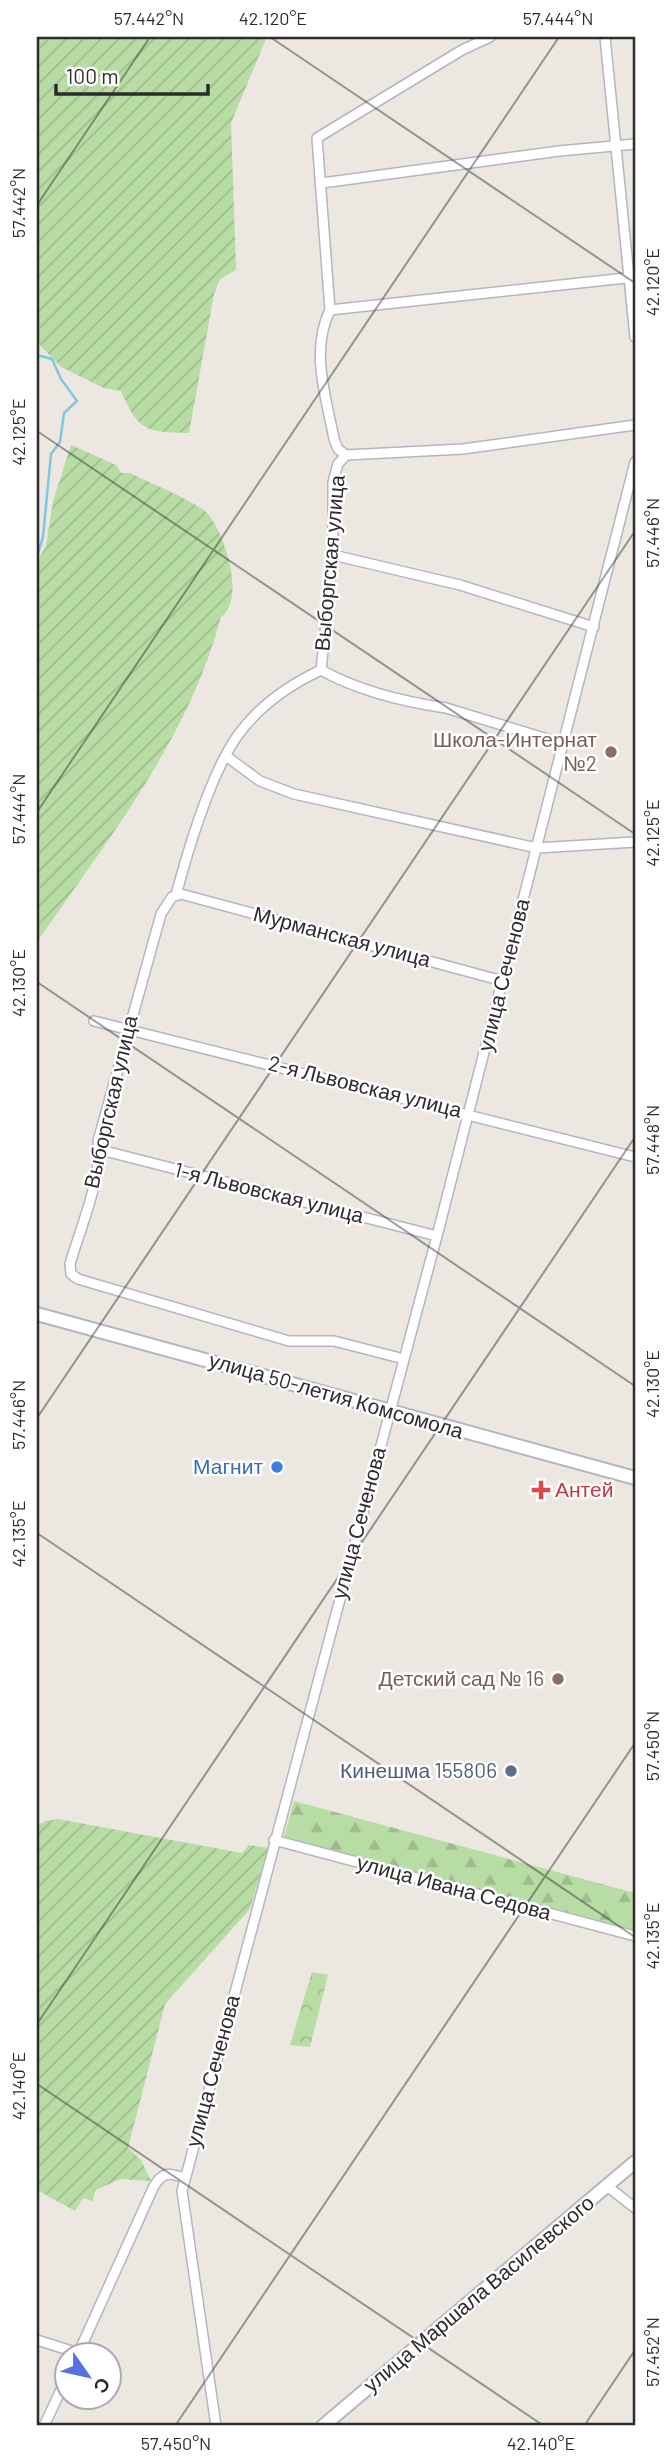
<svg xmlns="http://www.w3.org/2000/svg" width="672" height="2463" viewBox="0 0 672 2463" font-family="Barlow,sans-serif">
<defs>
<pattern id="forest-firs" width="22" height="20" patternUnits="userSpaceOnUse" patternTransform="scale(1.75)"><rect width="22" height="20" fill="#b7dca4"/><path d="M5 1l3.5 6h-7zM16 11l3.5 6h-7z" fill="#9ebd8d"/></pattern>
<pattern id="park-crowns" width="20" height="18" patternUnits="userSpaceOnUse" patternTransform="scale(1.75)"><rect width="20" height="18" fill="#b7dca4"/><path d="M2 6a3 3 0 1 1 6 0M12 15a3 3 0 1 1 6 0" fill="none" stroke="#9ebd8d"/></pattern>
<pattern id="garden-furrows" width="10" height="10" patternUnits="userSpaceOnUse" patternTransform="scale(1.75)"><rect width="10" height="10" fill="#b7dca4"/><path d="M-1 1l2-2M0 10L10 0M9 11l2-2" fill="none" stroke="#9ebd8d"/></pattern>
</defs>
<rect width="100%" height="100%" fill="#ece7e0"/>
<!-- forest -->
<path fill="url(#forest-firs)" d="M 294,1801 L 635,1893 L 635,1930 L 284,1837 Z"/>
<!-- park -->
<path fill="url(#park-crowns)" d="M 312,1972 L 328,1975 L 310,2047 L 290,2045 Z"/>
<!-- garden -->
<path fill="url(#garden-furrows)" d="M 37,37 L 281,37 L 266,39 L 231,123 L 236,270 L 220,279 L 214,294 L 189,433 C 146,432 139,432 121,391 L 104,388 L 61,367 L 37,342 Z
M 71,445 L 116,465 L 121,473 L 130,473 C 146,481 197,502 207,513 C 225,533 246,598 221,617 C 188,740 108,839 37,942 L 37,562 L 46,546 L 53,501 Z
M 58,1819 L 242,1853 L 249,1845 L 268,1848 L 250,1909 L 165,2004 L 128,2148 L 141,2160 L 151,2181 L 120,2179 L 96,2190 L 92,2201 L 83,2198 L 75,2211 L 37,2190 L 37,1826 L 45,1821 Z"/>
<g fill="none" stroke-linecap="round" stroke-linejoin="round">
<!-- stream -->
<path stroke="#81c7e1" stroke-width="2.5" d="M 37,355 L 52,359 L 61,379 L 77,401 L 64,413 L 60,442 L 51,454 L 43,537 L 37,556"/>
<!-- street casing -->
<g stroke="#b4b6be" stroke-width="12">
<path id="street" d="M 605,37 L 635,337
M 322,183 L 559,151 L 635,144
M 330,310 L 635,277
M 346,455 L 338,449 L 334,439 C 326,396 310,351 330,310 L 317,138 L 462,50 L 490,37
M 346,455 L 463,449 L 635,425
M 333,555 L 460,585 L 594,627
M 321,670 C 357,690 405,702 446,708 L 564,744
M 321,670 L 333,555 L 333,482 L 338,464 L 346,455
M 226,756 L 260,781 L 294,794 L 537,848 L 635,842
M 176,895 C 188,850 211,773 238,735 C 259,706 289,685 321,670
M 94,1021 L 635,1157
M 101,1150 L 437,1236
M 404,1359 L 334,1341 L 289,1341 L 78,1279 L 71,1274 L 70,1264 C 81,1226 102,1179 98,1141 L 161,914 L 172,897 L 181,894 L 503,981
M 274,1840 L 635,1936
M 607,2186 L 635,2208
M 37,2340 L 78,2353
M 78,2354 L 154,2186 C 163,2171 170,2173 185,2178
M 44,2426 L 66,2379
M 216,2426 L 182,2191 L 437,1236 L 635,462"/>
</g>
<!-- secondary casing -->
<g stroke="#b4b6be" stroke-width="16">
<path id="secondary" d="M 37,1314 L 635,1478
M 323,2426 L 635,2162"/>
</g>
<!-- street -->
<use href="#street" stroke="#fff" stroke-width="9"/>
<!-- secondary -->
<use href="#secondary" stroke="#fff" stroke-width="12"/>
</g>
<!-- ticks -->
<path fill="none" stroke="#2c2c2c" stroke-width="2" stroke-opacity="0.45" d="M 270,37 L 635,283M 37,205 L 150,37M 37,431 L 635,834M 37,812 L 559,37M 37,982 L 635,1386M 37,1418 L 635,531M 37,1533 L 635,1937M 37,2024 L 635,1137M 37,2084 L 544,2426M 175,2426 L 635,1743M 584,2426 L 635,2350"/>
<!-- markers -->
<g fill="#8d6e63" stroke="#fff" stroke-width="2.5">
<circle cx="611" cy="752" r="7"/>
<circle cx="558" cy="1679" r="7"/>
</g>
<circle fill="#3f7fe0" stroke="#fff" stroke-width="2.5" cx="277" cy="1467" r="7"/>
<path fill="#e0444e" stroke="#fff" stroke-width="2.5" d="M537.5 1479.5h7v7h7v7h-7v7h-7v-7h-7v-7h7z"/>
<circle fill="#5c6f8a" stroke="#fff" stroke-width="2.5" cx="511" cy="1771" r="7"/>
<g text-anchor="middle" stroke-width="5" stroke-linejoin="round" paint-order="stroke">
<!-- street labels -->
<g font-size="21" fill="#2c2c2c" stroke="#fff">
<text transform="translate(330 563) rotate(-85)" y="7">Выборгская улица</text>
<text transform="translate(342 937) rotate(15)" y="7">Мурманская улица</text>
<text transform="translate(504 975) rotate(-76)" y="7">улица Сеченова</text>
<text transform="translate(365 1087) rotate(14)" y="7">2-я Львовская улица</text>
<text transform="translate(111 1102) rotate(-77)" y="7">Выборгская улица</text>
<text transform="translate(269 1193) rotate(14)" y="7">1-я Львовская улица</text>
<text transform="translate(336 1396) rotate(16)" y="7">улица 50-летия Комсомола</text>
<text transform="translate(359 1523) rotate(-75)" y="7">улица Сеченова</text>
<text transform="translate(454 1888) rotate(15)" y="7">улица Ивана Седова</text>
<text transform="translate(213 2071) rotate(-75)" y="7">улица Сеченова</text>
<text transform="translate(479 2294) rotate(-40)" y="7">улица Маршала Василевского</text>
</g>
<!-- education labels -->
<g font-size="21" fill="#785e54" stroke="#fff" text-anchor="end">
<text x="597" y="747">Школа-Интернат<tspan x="597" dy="24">№2</tspan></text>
<text x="544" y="1686">Детский сад № 16</text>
</g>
<!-- shop labels -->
<g font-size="21" fill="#366cbe" stroke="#fff" text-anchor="end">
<text x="263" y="1474">Магнит</text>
</g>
<!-- health labels -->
<g font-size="21" fill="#be3a42" stroke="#fff" text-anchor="start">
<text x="555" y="1497">Антей</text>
</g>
<!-- service labels -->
<g font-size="21" fill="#4e5e75" stroke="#fff" text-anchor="end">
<text x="497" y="1778">Кинешма 155806</text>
</g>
</g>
<!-- border -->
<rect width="672" height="2463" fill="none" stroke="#ffffff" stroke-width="77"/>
<!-- north arrow -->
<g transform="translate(88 2376) rotate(124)"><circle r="33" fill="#ffffff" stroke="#ababab" stroke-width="2"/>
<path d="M0-5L12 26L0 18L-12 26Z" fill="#5570e5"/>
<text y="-10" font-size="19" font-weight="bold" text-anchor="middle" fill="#2c2c2c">С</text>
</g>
<!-- scale -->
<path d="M56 84v10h152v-10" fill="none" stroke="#2c2c2c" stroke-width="3.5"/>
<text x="66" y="84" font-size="21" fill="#2c2c2c" stroke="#ffffff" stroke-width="5" paint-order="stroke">100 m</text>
<rect x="38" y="38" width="596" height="2386" fill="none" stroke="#2c2c2c" stroke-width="2.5"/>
<g font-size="18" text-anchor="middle" fill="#2c2c2c">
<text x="149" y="25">57.442°N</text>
<text x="273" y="25">42.120°E</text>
<text x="558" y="25">57.444°N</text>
<text transform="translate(19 203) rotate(-90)" y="6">57.442°N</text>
<text transform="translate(653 282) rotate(-90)" y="6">42.120°E</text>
<text transform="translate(19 432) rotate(-90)" y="6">42.125°E</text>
<text transform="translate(653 533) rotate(-90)" y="6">57.446°N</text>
<text transform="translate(19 809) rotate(-90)" y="6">57.444°N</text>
<text transform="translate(653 833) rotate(-90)" y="6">42.125°E</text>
<text transform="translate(19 983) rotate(-90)" y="6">42.130°E</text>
<text transform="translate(653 1140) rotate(-90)" y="6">57.448°N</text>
<text transform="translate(653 1384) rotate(-90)" y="6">42.130°E</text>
<text transform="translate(19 1415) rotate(-90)" y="6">57.446°N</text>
<text transform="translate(19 1534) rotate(-90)" y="6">42.135°E</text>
<text transform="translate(653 1746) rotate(-90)" y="6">57.450°N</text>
<text transform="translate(653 1936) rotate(-90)" y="6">42.135°E</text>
<text transform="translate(19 2086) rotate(-90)" y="6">42.140°E</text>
<text transform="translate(653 2352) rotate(-90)" y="6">57.452°N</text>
<text x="176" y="2450">57.450°N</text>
<text x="541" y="2450">42.140°E</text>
</g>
</svg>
